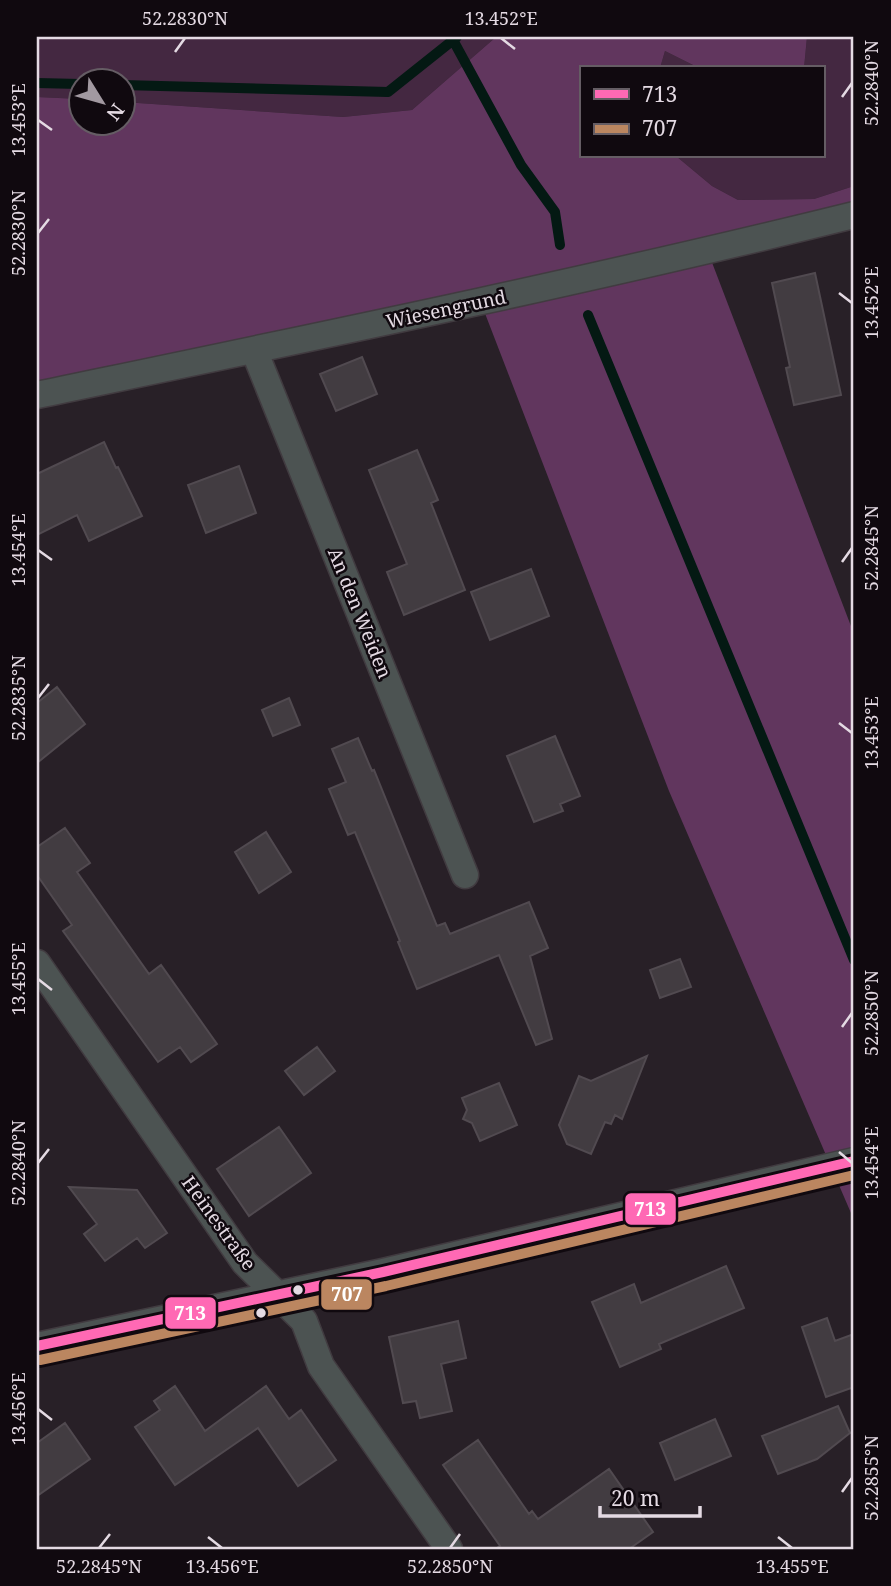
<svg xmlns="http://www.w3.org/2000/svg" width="891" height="1586" viewBox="0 0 891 1586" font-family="'Noto Serif',serif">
<rect width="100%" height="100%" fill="#282027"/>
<!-- green -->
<path fill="#442841" d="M 37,37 L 496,37 L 412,110 L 343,117 L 123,102 L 122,80 L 80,80 L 80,99 L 37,97 Z
M 807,37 L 854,37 L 854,186 L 814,199 L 738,200 L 712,186 L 676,156 L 823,156 L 823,68 L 804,68 Z
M 665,51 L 699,68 L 660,68 Z"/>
<!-- forest -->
<path fill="#61365e" d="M 496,37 L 807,37 L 804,68 L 699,68 L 665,51 L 660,68 L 581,68 L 581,156 L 676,156 L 712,186 L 738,200 L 814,199 L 854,186 L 854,204 L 708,252 L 854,634 L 854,1220 L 669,791 L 481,303 L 37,395 L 37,97 L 80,99 L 80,122 L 122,122 L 123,102 L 343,117 L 412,110 Z"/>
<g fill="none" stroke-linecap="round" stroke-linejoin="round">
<!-- stream -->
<path stroke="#041913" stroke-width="10" d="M 453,40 L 521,165 L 555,212 L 560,245
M 37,83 L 80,84
M 122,85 L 388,92 L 457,37
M 588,315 L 854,960"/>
</g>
<!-- building -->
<path fill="#423c41" stroke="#514a50" stroke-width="2" d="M 815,273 L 841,395 L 794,405 L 786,368 L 790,367 L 772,283 Z
M 362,357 L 377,394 L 336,411 L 320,374 Z
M 104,442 L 116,468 L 118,467 L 142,516 L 89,541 L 77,515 L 37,535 L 37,474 Z
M 417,450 L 438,500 L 431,503 L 465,590 L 404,615 L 387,572 L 407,564 L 369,470 Z
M 239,466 L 256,513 L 206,533 L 188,485 Z
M 531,569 L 549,616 L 490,640 L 471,592 Z
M 57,687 L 85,724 L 37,763 L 37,703 Z
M 289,698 L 300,725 L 273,736 L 262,710 Z
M 555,736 L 580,796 L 560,804 L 563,811 L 534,822 L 507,756 Z
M 358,738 L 372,771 L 374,770 L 437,926 L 445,923 L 450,934 L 529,902 L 548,948 L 530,956 L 552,1039 L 536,1045 L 499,955 L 417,989 L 398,942 L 400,941 L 355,832 L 348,835 L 329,789 L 346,782 L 332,749 Z
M 65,828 L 90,863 L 77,872 L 149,974 L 161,965 L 217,1044 L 191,1062 L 180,1047 L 158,1062 L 63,931 L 72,925 L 37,875 L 37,847 Z
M 266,832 L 291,872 L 259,893 L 235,852 Z
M 680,959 L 691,987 L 660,998 L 650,970 Z
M 317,1047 L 335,1071 L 304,1095 L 285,1071 Z
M 647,1056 L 622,1119 L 615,1115 L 611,1124 L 605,1122 L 591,1154 L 567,1144 L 559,1125 L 579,1076 L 591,1081 Z
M 499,1083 L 517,1125 L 480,1141 L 472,1123 L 463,1119 L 467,1110 L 462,1098 Z
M 279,1127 L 311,1173 L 249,1216 L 217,1169 Z
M 69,1187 L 137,1190 L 167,1233 L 145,1248 L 137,1238 L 105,1261 L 84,1234 L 97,1224 Z
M 726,1266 L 744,1308 L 659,1344 L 661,1349 L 620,1367 L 592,1302 L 634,1284 L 641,1303 Z
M 827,1318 L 835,1341 L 854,1334 L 854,1387 L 826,1397 L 802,1327 Z
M 458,1321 L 466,1358 L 441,1364 L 452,1411 L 420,1418 L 416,1401 L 403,1403 L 389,1337 Z
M 175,1386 L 205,1431 L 266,1386 L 289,1419 L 301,1410 L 336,1460 L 298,1486 L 258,1428 L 175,1485 L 135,1427 L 160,1410 L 154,1401 Z
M 838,1406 L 850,1433 L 817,1459 L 778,1474 L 762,1436 Z
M 715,1419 L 731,1456 L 675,1480 L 660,1443 Z
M 65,1423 L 90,1459 L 37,1496 L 37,1443 Z
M 478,1440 L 529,1514 L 532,1511 L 538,1519 L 609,1469 L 653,1532 L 629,1549 L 495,1549 L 500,1546 L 443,1465 Z"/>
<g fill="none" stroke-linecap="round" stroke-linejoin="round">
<!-- street casing -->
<g stroke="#413b40" stroke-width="29">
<path id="street" d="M 254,350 L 465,875
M 37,395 C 310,338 583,282 854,215
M 37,963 L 245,1263 L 304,1321 L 321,1366 L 449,1549
M 37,1346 L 383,1272 L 854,1161"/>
</g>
<!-- street -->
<use href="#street" stroke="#4c5352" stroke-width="26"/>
<!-- bus-1 casing -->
<g stroke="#10090f" stroke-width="16">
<path id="bus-1" d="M 37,1346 L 383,1272 L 854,1161"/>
</g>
<!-- bus-2 casing -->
<g stroke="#10090f" stroke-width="16">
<path id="bus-2" d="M 40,1360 L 386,1286 L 854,1175"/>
</g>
<!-- bus-1 -->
<use href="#bus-1" stroke="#ff69b4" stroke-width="10"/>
<!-- bus-2 -->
<use href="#bus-2" stroke="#bb8660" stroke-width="10"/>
</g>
<!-- ticks -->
<path fill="none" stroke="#e4dae3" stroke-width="2.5" d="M 501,38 L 515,49M 175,52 L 185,38M 842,97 L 852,83M 38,120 L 52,130M 38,233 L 49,219M 839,293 L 852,303M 38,550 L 52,560M 842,562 L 852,548M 38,698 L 49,684M 839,723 L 852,733M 38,979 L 52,990M 842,1027 L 852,1013M 839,1152 L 852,1163M 38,1163 L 49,1149M 38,1409 L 52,1420M 842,1492 L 852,1478M 208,1537 L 222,1548M 778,1537 L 792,1548M 99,1548 L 110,1534M 450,1548 L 460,1534"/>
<!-- markers -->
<g fill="#e4dae3" stroke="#10090f" stroke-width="2.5">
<circle cx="298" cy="1290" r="6"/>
<circle cx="261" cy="1313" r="6"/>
</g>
<g text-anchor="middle" stroke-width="5" stroke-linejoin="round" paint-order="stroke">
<!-- street labels -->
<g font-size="19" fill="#e4dae3" stroke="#10090f">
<text transform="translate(446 309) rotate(-12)" y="7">Wiesengrund</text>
<text transform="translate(360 613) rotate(68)" y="7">An den Weiden</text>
<text transform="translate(219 1223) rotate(54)" y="7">Heinestraße</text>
</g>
</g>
<g stroke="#10090f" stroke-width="2.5">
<rect x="624" y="1192" width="53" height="34" rx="7" fill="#ff69b4"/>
<rect x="320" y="1278" width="53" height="33" rx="7" fill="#bb8660"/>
<rect x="164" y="1296" width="53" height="34" rx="7" fill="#ff69b4"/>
</g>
<g font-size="19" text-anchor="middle" font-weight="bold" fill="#fff">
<text x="650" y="1216">713</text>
<text x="347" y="1301">707</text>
<text x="190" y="1320">713</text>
</g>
<!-- border -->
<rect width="891" height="1586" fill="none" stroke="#10090f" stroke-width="77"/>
<!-- legend -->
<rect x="580" y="66" width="245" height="91" fill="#10090f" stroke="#655d64" stroke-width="2"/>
<rect x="594" y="89" width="35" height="10" fill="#ff69b4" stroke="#655d64" stroke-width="2"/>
<text x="642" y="102" font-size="21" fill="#e4dae3">713</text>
<rect x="594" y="124" width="35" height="10" fill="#bb8660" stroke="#655d64" stroke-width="2"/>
<text x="642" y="136" font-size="21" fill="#e4dae3">707</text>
<!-- north arrow -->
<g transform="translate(102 102) rotate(127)"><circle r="33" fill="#10090f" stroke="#655d64" stroke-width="2"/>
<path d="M0-5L12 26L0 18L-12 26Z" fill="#a299a1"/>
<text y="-10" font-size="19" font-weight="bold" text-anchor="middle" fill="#e4dae3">N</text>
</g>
<!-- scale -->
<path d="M600 1506v10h100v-10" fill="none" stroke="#e4dae3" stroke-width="3.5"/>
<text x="611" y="1506" font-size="21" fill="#e4dae3" stroke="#10090f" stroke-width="5" paint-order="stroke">20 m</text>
<rect x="38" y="38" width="814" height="1510" fill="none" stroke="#e4dae3" stroke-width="2.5"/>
<g font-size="18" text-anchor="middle" fill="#e4dae3">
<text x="185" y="25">52.2830°N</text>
<text x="501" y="25">13.452°E</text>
<text transform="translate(872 83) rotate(-90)" y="6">52.2840°N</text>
<text transform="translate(19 120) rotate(-90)" y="6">13.453°E</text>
<text transform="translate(19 233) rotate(-90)" y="6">52.2830°N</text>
<text transform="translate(872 303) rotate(-90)" y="6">13.452°E</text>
<text transform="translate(872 548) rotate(-90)" y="6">52.2845°N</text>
<text transform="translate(19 550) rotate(-90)" y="6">13.454°E</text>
<text transform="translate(19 698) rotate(-90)" y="6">52.2835°N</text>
<text transform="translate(872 733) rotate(-90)" y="6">13.453°E</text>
<text transform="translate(19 979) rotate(-90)" y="6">13.455°E</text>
<text transform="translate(872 1013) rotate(-90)" y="6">52.2850°N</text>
<text transform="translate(872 1163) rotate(-90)" y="6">13.454°E</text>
<text transform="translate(19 1163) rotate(-90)" y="6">52.2840°N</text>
<text transform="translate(19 1409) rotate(-90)" y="6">13.456°E</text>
<text transform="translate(872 1478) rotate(-90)" y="6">52.2855°N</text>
<text x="99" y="1573">52.2845°N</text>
<text x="222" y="1573">13.456°E</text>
<text x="450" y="1573">52.2850°N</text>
<text x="792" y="1573">13.455°E</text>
</g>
</svg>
